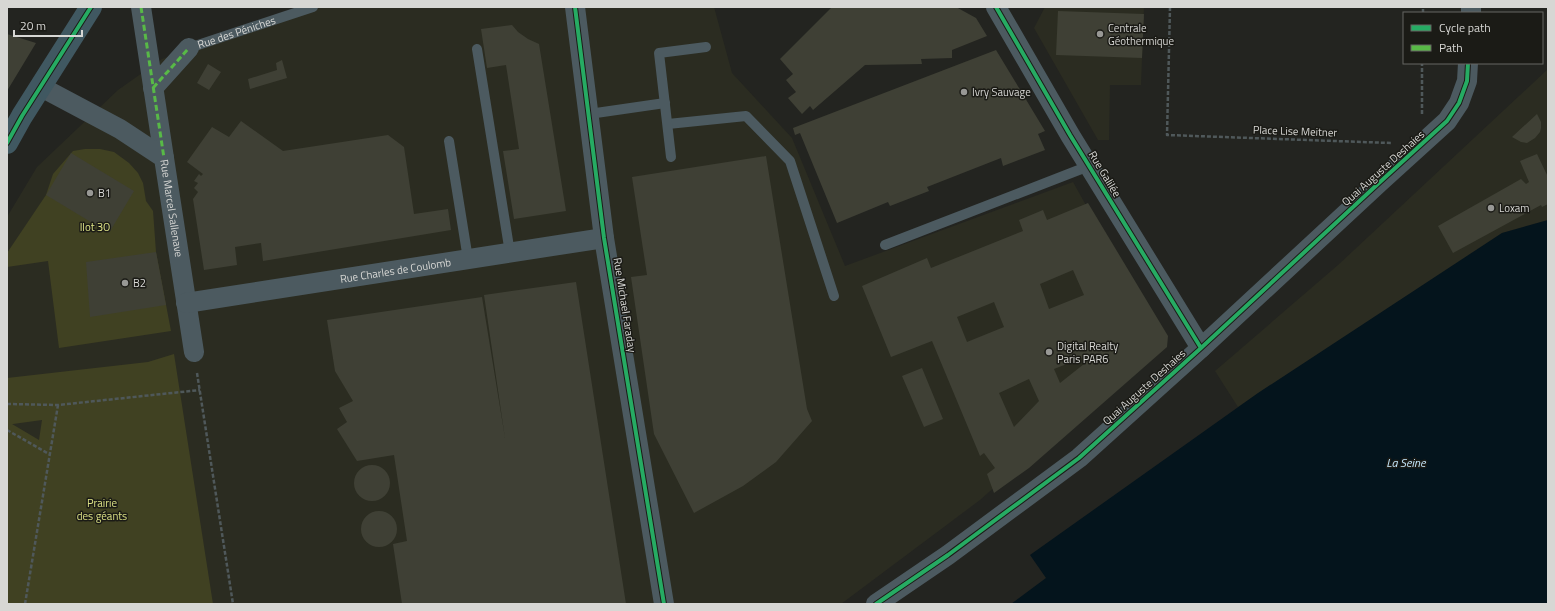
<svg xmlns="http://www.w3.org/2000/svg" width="1555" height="611" viewBox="0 0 1555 611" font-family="'Titillium Web',sans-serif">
<rect width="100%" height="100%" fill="#232420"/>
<!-- built -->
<path fill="#2b2c21" d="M 325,7 L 714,7 L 732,73 L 792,138 L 845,266 L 1073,182 L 1161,339 L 980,500 L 841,604 L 7,604 L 7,217 L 37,167 L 118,90 L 162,59 L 297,12 Z
M 1045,7 L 1144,7 L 1141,85 L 1110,85 L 1109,140 L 1098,140 L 1034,28 Z
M 1548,69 L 1548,220 L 1502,233 L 1238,407 L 1215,371 L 1338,265 Z"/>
<!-- green -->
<path fill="#404122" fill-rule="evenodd" d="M 85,149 L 100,149 L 114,152 L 129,163 L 138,173 L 143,183 L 146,201 L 153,211 L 156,252 L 171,331 L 59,348 L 48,261 L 7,267 L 7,253 L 46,195 L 53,174 L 73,151 Z
M 174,354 L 213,604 L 7,604 L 7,378 L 148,362 ZM 42,420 L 39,440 L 12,424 L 13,424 Z"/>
<!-- water -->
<path fill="#04141c" d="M 1548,220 L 1548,604 L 1011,604 L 1046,578 L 1030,555 L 1258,393 L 1502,233 Z"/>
<!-- building -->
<path fill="#3f4035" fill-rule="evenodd" d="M 832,7 L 956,7 L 976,18 L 987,36 L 952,50 L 952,58 L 921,59 L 922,64 L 865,65 L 813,110 L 810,106 L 802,114 L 788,98 L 796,92 L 786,80 L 793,74 L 780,59 Z
M 1058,11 L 1144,14 L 1142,58 L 1056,55 Z
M 512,25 L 518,32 L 528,39 L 539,44 L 566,211 L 514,219 L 503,151 L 519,149 L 506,65 L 487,68 L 481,29 Z
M 7,34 L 36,43 L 7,91 Z
M 996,50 L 1045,131 L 1038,134 L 1045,150 L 1003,166 L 1001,158 L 927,187 L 929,191 L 890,206 L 888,202 L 837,223 L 800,133 L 795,135 L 793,128 Z
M 282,60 L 287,78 L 250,89 L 248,79 L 277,70 L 276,63 Z
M 208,64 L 221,72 L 209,90 L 197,83 Z
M 1537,114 L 1541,122 L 1541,128 L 1540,132 L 1535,138 L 1527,143 L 1521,142 L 1512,137 Z
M 241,121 L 283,151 L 388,135 L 404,147 L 414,214 L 448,209 L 451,230 L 263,261 L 261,243 L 235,247 L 237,265 L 204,270 L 193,199 L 198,192 L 194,188 L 198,183 L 194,181 L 199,174 L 201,176 L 203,174 L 187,162 L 212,127 L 229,137 Z
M 71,153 L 134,191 L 109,233 L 46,195 Z
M 1537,154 L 1548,177 L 1548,204 L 1542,207 L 1541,205 L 1453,253 L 1438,226 L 1521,179 L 1526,184 L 1529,182 L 1520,161 Z
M 766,156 L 807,409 L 812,421 L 776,462 L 743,486 L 694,513 L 654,434 L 631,277 L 647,275 L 632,177 Z
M 1088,203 L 1168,336 L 1167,347 L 1029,468 L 994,493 L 987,474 L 995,468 L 984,453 L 980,456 L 932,341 L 891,357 L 862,286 L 927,258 L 931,268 L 1023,231 L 1019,220 L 1043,210 L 1047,220 ZM 1073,270 L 1084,295 L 1049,309 L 1040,284 ZM 994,302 L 1004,327 L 967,342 L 957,317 ZM 1082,358 L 1084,364 L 1060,383 L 1054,369 ZM 1029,379 L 1039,401 L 1014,427 L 999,393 Z
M 156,252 L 166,305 L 90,317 L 86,262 Z
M 576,282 L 626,604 L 402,604 L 393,544 L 407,541 L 394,455 L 357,461 L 337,429 L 347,422 L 339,408 L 353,401 L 335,371 L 327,320 L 482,297 L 505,438 L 484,295 Z
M 922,368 L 943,419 L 924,427 L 902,376 Z
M354 483a18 18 0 1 1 36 0a18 18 0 1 1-36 0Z
M361 529a18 18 0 1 1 36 0a18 18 0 1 1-36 0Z"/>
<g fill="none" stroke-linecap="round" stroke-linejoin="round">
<!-- path -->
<path stroke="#4f585a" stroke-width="2.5" stroke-dasharray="4 2" stroke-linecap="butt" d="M 1170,7 L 1167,135 L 1391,143
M 1423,13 L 1423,7
M 1422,114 L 1422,63
M 197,373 L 233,604
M 7,404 L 58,405 L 200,390
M 7,430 L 49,454
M 25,604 L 58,405"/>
<!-- lane -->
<g stroke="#4c5a60" stroke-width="10">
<path id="s1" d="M 189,48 L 313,7"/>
<path d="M 477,49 L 510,253"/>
<path d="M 589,114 L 665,103"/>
<path d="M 668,124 L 746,116 L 790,161 L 834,296"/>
<path d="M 449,141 L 468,259"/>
<path d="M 671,157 L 659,53 L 706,47"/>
<path d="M 885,245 L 1089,166"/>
</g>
<!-- street -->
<g stroke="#4c5a60" stroke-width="20">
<path d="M 141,7 L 164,158"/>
<path d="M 575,7 L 604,238 L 664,604"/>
<path d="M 996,7 L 1070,135 L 1201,348"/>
<path d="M 1471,13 L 1471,7"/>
<path id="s2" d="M 41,87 L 120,129 L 164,158 L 194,352"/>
<path d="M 153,88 L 189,48"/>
<path id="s3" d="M 186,303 L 604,238"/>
<path d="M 876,604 L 948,555 L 1079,458 L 1201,348 L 1380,182 L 1447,121 L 1459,103 L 1467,81 L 1468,63"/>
</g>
<!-- primary -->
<path stroke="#405861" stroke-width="22" d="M 7,143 L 22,116 L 91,7"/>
<!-- quiet -->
<path stroke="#58b947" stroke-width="3" stroke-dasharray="6 3" stroke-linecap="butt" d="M 141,7 L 164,158
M 153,88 L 189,48"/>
<!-- cycleway casing -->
<g stroke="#1b1b16" stroke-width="6">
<path id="cycleway" d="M 575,7 L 604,238 L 664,604
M 996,7 L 1070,135 L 1201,348
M 7,143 L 22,116 L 91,7
M 876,604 L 948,555 L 1079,458 L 1201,348 L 1380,182 L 1447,121 L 1459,103 L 1467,81 L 1468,63"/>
</g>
<!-- cycleway -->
<use href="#cycleway" stroke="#26ab63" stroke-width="4"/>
</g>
<!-- markers -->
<g fill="#989895" stroke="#1b1b16" stroke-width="1.5">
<circle cx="1100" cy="34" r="4"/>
<circle cx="964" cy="92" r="4"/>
<circle cx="90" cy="193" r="4"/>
<circle cx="1491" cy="208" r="4"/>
<circle cx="125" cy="283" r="4"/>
<circle cx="1049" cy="352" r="4"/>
</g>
<g text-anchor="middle" stroke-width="3" stroke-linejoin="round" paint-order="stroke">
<!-- poi labels -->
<g font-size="11" fill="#d7d7d4" stroke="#1b1b16" text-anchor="start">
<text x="1108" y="32">Centrale<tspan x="1108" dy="13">Géothermique</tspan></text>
<text x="972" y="96">Ivry Sauvage</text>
<text x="98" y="197">B1</text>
<text x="1499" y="212">Loxam</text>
<text x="133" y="287">B2</text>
<text x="1057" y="350">Digital Realty<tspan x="1057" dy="13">Paris PAR6</tspan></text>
</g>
<!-- street labels -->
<g font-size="11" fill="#d7d7d4" stroke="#1b1b16">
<text dy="4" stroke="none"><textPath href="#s1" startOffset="50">Rue des Péniches</textPath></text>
<text transform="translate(1295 131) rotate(2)" y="4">Place Lise Meitner</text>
<text transform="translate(1383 168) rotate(-42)" y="4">Quai Auguste Deshaies</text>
<text transform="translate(1105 174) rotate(59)" y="4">Rue Galilée</text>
<text dy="4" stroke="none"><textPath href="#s2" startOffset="193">Rue Marcel Sallenave</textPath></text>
<text dy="4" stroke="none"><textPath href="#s3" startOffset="212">Rue Charles de Coulomb</textPath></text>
<text transform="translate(625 305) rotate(81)" y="4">Rue Michael Faraday</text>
<text transform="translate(1144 387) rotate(-42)" y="4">Quai Auguste Deshaies</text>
</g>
<!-- park labels -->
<g font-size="11" fill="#dde286" stroke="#1b1b16">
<text x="95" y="231">Ilot 3O</text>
<text x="102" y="507">Prairie<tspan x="102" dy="13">des géants</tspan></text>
</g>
<!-- water labels -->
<g font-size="12" font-style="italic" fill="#c4e7fc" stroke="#1b1b16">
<text x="1406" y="467">La Seine</text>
</g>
</g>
<!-- border -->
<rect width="1555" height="611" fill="none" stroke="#d7d7d4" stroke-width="16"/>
<!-- legend -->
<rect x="1403" y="12" width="140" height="52" fill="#1b1b16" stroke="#666662"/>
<rect x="1411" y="25" width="20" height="6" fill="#26ab63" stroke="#666662"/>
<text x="1439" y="32" font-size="12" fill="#d7d7d4">Cycle path</text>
<rect x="1411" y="45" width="20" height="6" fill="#58b947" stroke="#666662"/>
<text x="1439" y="52" font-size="12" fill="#d7d7d4">Path</text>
<!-- scale -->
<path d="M14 30v6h68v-6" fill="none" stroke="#d7d7d4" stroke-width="2"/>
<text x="20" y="30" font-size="12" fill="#d7d7d4" stroke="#1b1b16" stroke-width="3" paint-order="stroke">20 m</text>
</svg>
